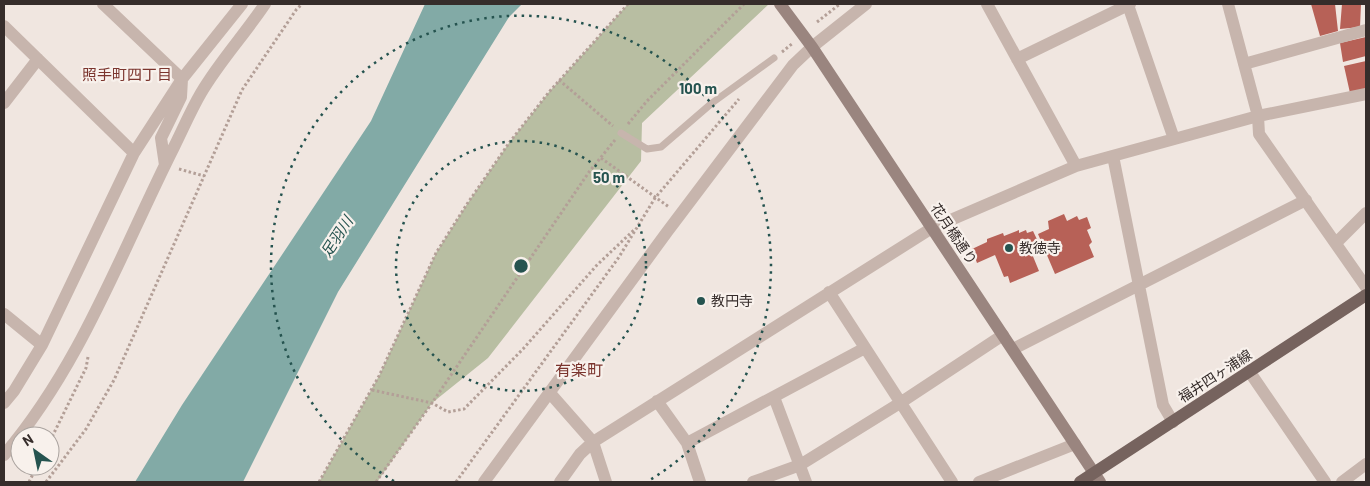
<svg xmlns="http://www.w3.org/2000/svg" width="1370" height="486" viewBox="0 0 1370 486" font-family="Barlow,'Noto Sans JP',sans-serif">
<rect width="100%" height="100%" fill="#f0e6e0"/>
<!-- green -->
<path fill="#b8bea2" d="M 628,4 L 769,4 L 642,123 L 641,161 L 488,358 L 432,403 L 377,482 L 319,482 L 379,376 L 436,253 L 467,204 L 509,143 L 549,92 Z"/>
<!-- water -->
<path fill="#82aaa6" d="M 425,4 L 522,4 L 509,17 L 338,292 L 243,482 L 135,482 L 182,405 L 371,121 Z"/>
<!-- building -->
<path fill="#b76157" d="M 1311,4 L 1335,4 L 1338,31 L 1320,36 Z
M 1342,4 L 1361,4 L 1360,27 L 1340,29 Z
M 1366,37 L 1366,56 L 1343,62 L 1340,43 Z
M 1366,61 L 1366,89 L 1350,93 L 1344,66 Z
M 1064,214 L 1067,221 L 1077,216 L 1079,220 L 1087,217 L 1091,228 L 1087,230 L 1092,242 L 1089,245 L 1094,257 L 1055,274 L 1038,234 L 1049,229 L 1048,221 Z
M 1019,230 L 1019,233 L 1026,230 L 1027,233 L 1033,231 L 1042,250 L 1032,254 L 1039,271 L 1010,283 L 1008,276 L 1004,277 L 995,255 L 977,263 L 972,249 L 987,242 L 987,239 L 1003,233 L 1004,236 Z"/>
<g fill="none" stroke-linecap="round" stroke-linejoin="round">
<!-- path -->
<path stroke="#b39f97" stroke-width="3" stroke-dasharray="2.5 2.5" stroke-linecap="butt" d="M 817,22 L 840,4
M 782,52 L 793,43
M 559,80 L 613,126
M 628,124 L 647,101 L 744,4
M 601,158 L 669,207
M 179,169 L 204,176
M 372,390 L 432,403 L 448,412 L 464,409 L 523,349 L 597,265 L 635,229
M 50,441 L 86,368 L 88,357
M 29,482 L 37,466
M 46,482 L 86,429 L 114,380 L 242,90 L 296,10 L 302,4
M 319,482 L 379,376 L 436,253 L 467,204 L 509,143 L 549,92 L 628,4
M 376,482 L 432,403 L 589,172 L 615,140
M 456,482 L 619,257 L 655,198 L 739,99"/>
<!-- lane -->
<path stroke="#c7b5ad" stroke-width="7" d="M 621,133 L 647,149 L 661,147 L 712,103 L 774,58"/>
<!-- street -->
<path stroke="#c7b5ad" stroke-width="12" d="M 103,4 L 182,79 L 181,97 L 161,138 L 165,165
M 987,4 L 1076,166
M 1228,4 L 1258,116 L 1259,134 L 1366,287
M 1128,5 L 1174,139
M 4,26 L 134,153
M 1017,59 L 1130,4
M 1244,64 L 1366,30
M 4,103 L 38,59
M 1113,156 L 1163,405 L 1173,422
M 1336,243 L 1366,213
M 829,292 L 952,482
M 4,314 L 42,345
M 1013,349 L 1306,200
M 1249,371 L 1325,482
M 549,392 L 593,442 L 606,482
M 774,397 L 806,482
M 657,401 L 687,443 L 700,482
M 4,403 L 14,391 L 42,345 L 134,153 L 182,79 L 242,4
M 687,443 L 865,348
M 4,455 C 81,365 121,252 174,147 C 183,129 191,110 201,93 C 219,62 245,34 265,4
M 484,482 L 667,232 L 793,65 L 812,47 L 866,4
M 560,482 L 580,454 L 593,442 L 932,228 L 1076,166 L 1258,116 L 1366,94
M 753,482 L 800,465 L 900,403 L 1003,335
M 979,482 L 1075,444
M 1342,482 L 1366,464"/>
<!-- secondary -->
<path stroke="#9a857f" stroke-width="12" d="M 780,4 L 812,47 L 1100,482"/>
<!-- primary -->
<path stroke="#76635e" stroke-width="12" d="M 1080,482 L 1366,295"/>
</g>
<!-- distance rings -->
<g fill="none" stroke="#25534f" stroke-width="2.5" stroke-dasharray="2.5 5">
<circle cx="521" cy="266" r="125"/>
<path d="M394 481A250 250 0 1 1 648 481"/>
</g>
<!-- markers -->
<g fill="#25534f" stroke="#f8f1ec" stroke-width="2">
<circle cx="1009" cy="248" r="5"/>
<circle cx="701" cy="301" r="5"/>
</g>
<g text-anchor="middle" stroke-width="4.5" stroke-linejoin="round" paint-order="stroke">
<!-- street labels -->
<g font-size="14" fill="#362d2b" stroke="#f8f1ec">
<text transform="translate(954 234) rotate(56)" y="5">花月橋通り</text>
<text transform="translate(1215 376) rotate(-33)" y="5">福井四ヶ浦線</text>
</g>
<!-- poi labels -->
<g font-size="14" fill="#362d2b" stroke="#f8f1ec" text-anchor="start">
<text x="1019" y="253">教徳寺</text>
<text x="711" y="306">教円寺</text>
</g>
<!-- neighbourhood labels -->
<g font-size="15" fill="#7b352e" stroke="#f8f1ec">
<text x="127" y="80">照手町四丁目</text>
</g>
<!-- water labels -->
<g font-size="15" font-style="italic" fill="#25534f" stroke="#f8f1ec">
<text transform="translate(337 237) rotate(-57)" y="5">足羽川</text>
</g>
<!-- quarter labels -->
<g font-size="16" fill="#7b352e" stroke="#f8f1ec">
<text x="579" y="376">有楽町</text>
</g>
</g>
<circle cx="521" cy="266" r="8" fill="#25534f" stroke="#f8f1ec" stroke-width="2.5"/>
<g font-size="15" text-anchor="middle" font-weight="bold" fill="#25534f" stroke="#f8f1ec" stroke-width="4.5" stroke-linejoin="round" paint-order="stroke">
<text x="698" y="94">100 m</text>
<text x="609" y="183">50 m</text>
</g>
<!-- border -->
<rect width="1370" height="486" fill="none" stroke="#362d2b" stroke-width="10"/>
<!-- north arrow -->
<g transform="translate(35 451) rotate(327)"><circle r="24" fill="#f8f1ec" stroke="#aaa39f"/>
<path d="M0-4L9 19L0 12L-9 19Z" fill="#25534f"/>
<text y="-8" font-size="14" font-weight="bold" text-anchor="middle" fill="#362d2b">N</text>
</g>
</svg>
